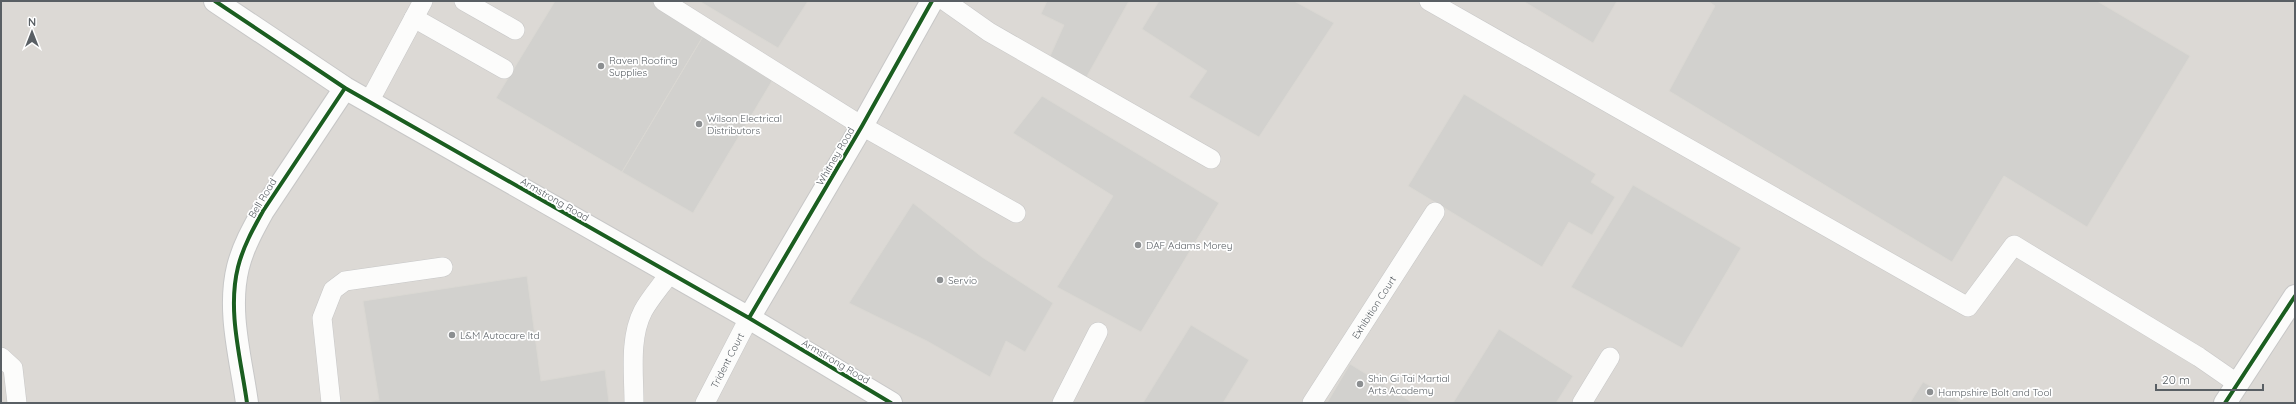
<svg xmlns="http://www.w3.org/2000/svg" width="2296" height="404" viewBox="0 0 2296 404" font-family="Quicksand,sans-serif">
<rect width="100%" height="100%" fill="#ebe9e4"/>
<!-- industrial -->
<path fill="#dcd9d5" d="M 1,1 L 2295,1 L 2295,403 L 1,403 Z"/>
<!-- building -->
<path fill="#d2d1ce" stroke="#dad8d3" d="M 555,1 L 653,1 L 705,33 L 622,172 L 496,98 Z
M 699,1 L 808,1 L 778,48 Z
M 1047,1 L 1129,1 L 1082,85 L 1047,63 L 1064,25 L 1041,14 Z
M 1159,1 L 1294,1 L 1334,23 L 1259,137 L 1189,97 L 1207,71 L 1142,29 Z
M 1523,1 L 1617,1 L 1593,43 Z
M 1708,1 L 2097,1 L 2190,56 L 2087,227 L 2004,176 L 1952,262 L 1669,91 L 1715,6 Z
M 705,33 L 775,76 L 693,213 L 622,172 Z
M 1464,94 L 1596,174 L 1591,182 L 1615,197 L 1592,235 L 1569,222 L 1542,267 L 1408,186 Z
M 1042,96 L 1219,203 L 1141,332 L 1057,287 L 1113,196 L 1013,133 Z
M 1633,185 L 1741,248 L 1682,348 L 1571,287 Z
M 913,203 L 982,257 L 1053,303 L 1025,352 L 1006,341 L 990,377 L 927,341 L 849,303 Z
M 527,276 L 541,381 L 605,370 L 609,403 L 362,403 L 379,400 L 363,301 Z
M 1191,325 L 1249,360 L 1223,403 L 1143,403 Z
M 1499,329 L 1573,376 L 1556,403 L 1453,403 Z
M 1350,364 L 1413,403 L 1327,403 Z
M 1923,382 L 1962,403 L 1910,403 Z"/>
<g fill="none" stroke-linecap="round" stroke-linejoin="round">
<!-- service casing -->
<g stroke="#c7c7c7" stroke-width="20">
<g id="service">
<path d="M 464,1 L 515,30"/>
<path d="M 663,1 L 862,126 L 1016,213"/>
<path d="M 945,1 L 989,32 L 1211,159"/>
<path d="M 1429,1 L 1968,307 L 2014,245 L 2199,357 L 2238,384"/>
<path d="M 414,18 L 504,69"/>
<path d="M 369,102 L 423,1"/>
<path d="M 1,357 L 13,368 L 17,403"/>
<path d="M 331,403 L 322,318 L 333,290 L 345,281 L 443,267"/>
<path d="M 634,403 C 634,374 629,338 643,311 C 650,298 661,286 670,273"/>
<path id="s1" d="M 705,403 L 749,318"/>
<path d="M 1062,403 L 1098,332"/>
<path id="s2" d="M 1312,403 L 1435,212"/>
<path d="M 1582,403 L 1610,357"/>
</g>
</g>
<!-- minor casing -->
<g stroke="#c7c7c7" stroke-width="24">
<path id="minor" d="M 215,1 L 345,88 L 749,318 L 891,403
M 749,318 L 862,126 L 932,1
M 247,403 C 241,359 227,311 238,267 C 243,247 253,229 263,211 L 345,88
M 2225,403 L 2295,296"/>
</g>
<!-- service -->
<use href="#service" stroke="#fcfcfb" stroke-width="19"/>
<!-- minor -->
<use href="#minor" stroke="#fcfcfb" stroke-width="22"/>
<!-- cycleway casing -->
<g stroke="#fff" stroke-width="6">
<path id="cycleway" d="M 215,1 L 345,88 L 749,318 L 891,403
M 749,318 L 862,126 L 932,1
M 247,403 C 241,359 227,311 238,267 C 243,247 253,229 263,211 L 345,88
M 2225,403 L 2295,296"/>
</g>
<!-- cycleway -->
<use href="#cycleway" stroke="#1b5e20" stroke-width="4"/>
</g>
<!-- markers -->
<g fill="#8c8f91" stroke="#fff" stroke-width="1.5">
<circle cx="601" cy="66" r="4"/>
<circle cx="699" cy="124" r="4"/>
<circle cx="1138" cy="245" r="4"/>
<circle cx="940" cy="280" r="4"/>
<circle cx="452" cy="335" r="4"/>
<circle cx="1360" cy="384" r="4"/>
<circle cx="1930" cy="392" r="4"/>
</g>
<g text-anchor="middle" stroke-width="3.5" stroke-linejoin="round" paint-order="stroke">
<!-- poi labels -->
<g font-size="10" fill="#595f64" stroke="#fff" text-anchor="start">
<text x="609" y="64">Raven Roofing<tspan x="609" dy="12">Supplies</tspan></text>
<text x="707" y="122">Wilson Electrical<tspan x="707" dy="12">Distributors</tspan></text>
<text x="1146" y="249">DAF Adams Morey</text>
<text x="948" y="284">Servio</text>
<text x="460" y="339">L&amp;M Autocare ltd</text>
<text x="1368" y="382">Shin Gi Tai Martial<tspan x="1368" dy="12">Arts Academy</tspan></text>
<text x="1938" y="396">Hampshire Bolt and Tool</text>
</g>
<!-- street labels -->
<g font-size="10" fill="#595f64" stroke="#fff">
<text transform="translate(835 156) rotate(-60)" y="4">Whitney Road</text>
<text transform="translate(262 198) rotate(-59)" y="4">Bell Road</text>
<text transform="translate(555 199) rotate(30)" y="4">Armstrong Road</text>
<text dy="4" stroke="none"><textPath href="#s2" startOffset="114">Exhibition Court</textPath></text>
<text dy="4" stroke="none"><textPath href="#s1" startOffset="48">Trident Court</textPath></text>
<text transform="translate(836 361) rotate(31)" y="4">Armstrong Road</text>
</g>
</g>
<!-- border -->
<rect width="2296" height="404" fill="none" stroke="#595f64" stroke-width="4"/>
<!-- north arrow -->
<g transform="translate(32 32)" stroke="#ffffff" stroke-width="3" paint-order="stroke">
<path d="M0-3L7 15L0 10L-7 15Z" fill="#595f64"/>
<text y="-6" font-size="11" font-weight="bold" text-anchor="middle" fill="#595f64">N</text>
</g>
<!-- scale -->
<path d="M2156 384v6h107v-6" fill="none" stroke="#595f64" stroke-width="2"/>
<text x="2162" y="384" font-size="12" fill="#595f64" stroke="#ffffff" stroke-width="3" paint-order="stroke">20 m</text>
</svg>
